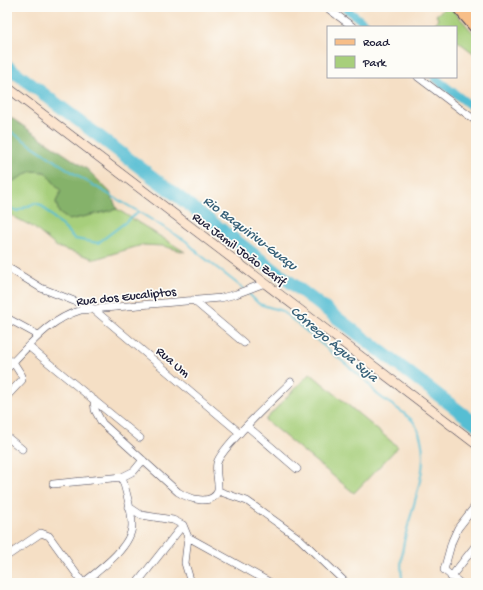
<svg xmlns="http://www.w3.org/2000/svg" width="483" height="590" viewBox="0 0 483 590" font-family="'Gochi Hand',sans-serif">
<rect width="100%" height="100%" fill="#fdfcf7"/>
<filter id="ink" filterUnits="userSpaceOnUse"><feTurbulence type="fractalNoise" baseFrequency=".025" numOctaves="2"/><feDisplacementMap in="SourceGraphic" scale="8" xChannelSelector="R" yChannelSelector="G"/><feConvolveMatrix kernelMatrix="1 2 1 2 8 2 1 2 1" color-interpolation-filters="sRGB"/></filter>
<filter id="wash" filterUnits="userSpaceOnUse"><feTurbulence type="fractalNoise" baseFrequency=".012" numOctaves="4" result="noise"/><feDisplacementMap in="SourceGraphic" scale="16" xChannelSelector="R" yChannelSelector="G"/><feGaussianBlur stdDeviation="0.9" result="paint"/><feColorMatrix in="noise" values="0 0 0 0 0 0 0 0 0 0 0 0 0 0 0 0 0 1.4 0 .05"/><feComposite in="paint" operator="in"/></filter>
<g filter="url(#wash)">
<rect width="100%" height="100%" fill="#f5dfc5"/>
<!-- green -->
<path fill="#a7cf7b" stroke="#64785b" d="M 446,8 L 451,8 L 476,36 L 476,55 L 456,40 L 456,27 L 439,27 L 435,24 L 438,19 L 436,15 Z
M 32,171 L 45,172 L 61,191 L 56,202 L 59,213 L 69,220 L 117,209 L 185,252 L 163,246 L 142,245 L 95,259 L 57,247 L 33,227 L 7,213 L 7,178 L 10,182 Z
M 310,373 L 398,447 L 354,493 L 265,420 Z"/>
<!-- forest -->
<path fill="#85b26b" stroke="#546a53" d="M 7,115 L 88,170 L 110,192 L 117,209 L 69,220 L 59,213 L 56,202 L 61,191 L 45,172 L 32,171 L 10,183 L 7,178 Z"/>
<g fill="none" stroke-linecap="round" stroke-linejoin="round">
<!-- stream -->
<path stroke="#56bed3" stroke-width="2" d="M 7,129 L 81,178 L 139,212
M 7,207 L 17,211 L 35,203 L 41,205 L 75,239 L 98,243 L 139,212 L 186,241 L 198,253 L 244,289
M 247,292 L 259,304 L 282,311 L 365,380 C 369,384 373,390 377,394 C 386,402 410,415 415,424 C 442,471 391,533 403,583"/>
<!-- canal -->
<path stroke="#56bed3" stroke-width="8" d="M 344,7 L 369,27
M 434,77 L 476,110"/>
<!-- river -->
<path stroke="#56bed3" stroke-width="13" d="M 7,66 L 476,424"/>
</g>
</g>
<g filter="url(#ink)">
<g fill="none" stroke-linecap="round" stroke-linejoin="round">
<!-- minor casing -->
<g stroke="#423e50" stroke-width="8">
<path id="minor" d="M 326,7 L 353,27
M 418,77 L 476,121
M 7,267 L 41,288 L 92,308 L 240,433
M 193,300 L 244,343
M 7,318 L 38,335
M 28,346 L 140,438
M 7,359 L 13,362 C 34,340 51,319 81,310 L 221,298 L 236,294 L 265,283
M 7,369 L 13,362 L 22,376 L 22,380 L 7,396
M 94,400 L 95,410 L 102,423 L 178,492 C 189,499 212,506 218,491 C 219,481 215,472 217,463 C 222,446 276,397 291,382
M 247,426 L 297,469
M 7,437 L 22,449
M 53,484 L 122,477 L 134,471 L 143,460
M 218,491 L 247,501 L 300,539 L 346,583
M 129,507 L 141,515 L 173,520 L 183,525 L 188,537 L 185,563 L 191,583
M 188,537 L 271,583
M 7,556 L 41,533 L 49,536 L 83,583
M 451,577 L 476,545
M 83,583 C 98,571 132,547 132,525 C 132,510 126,492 122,477
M 137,583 L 183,525
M 460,583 L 444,570 L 452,541 L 458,528 L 476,505"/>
</g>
<!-- secondary casing -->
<g stroke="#423e50" stroke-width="10">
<path id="secondary" d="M 7,87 L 476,444"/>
</g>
<!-- primary casing -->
<g stroke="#423e50" stroke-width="12">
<path id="primary" d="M 457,7 L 476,29
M 469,7 L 476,17"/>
</g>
<!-- minor -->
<use href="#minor" stroke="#fff" stroke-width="7"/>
<!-- secondary -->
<use href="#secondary" stroke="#fce5cf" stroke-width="9"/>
<!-- primary -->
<use href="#primary" stroke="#f7be88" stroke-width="10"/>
</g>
</g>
<g text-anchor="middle" stroke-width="3.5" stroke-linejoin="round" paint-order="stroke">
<!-- street labels -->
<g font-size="13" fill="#22223b" stroke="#fdfcf7">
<text transform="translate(240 248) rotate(37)" y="5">Rua Jamil João Zarif</text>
<text transform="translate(126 295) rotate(-6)" y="5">Rua dos Eucaliptos</text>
<text transform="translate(174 361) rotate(40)" y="5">Rua Um</text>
</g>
<!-- water labels -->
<g font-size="14" font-style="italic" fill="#376078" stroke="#fdfcf7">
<text transform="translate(251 232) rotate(37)" y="5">Rio Baquirivu-Guaçu</text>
<text transform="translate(335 343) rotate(40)" y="5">Córrego Água Suja</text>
</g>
</g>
<!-- margin -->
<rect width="483" height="590" fill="none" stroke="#fdfcf7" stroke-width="24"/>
<!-- legend -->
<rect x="327" y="26" width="130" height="52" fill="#fdfcf7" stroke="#a5a5ac"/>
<rect x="335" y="39" width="20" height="6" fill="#f7be88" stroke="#a5a5ac"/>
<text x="363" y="46" font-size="12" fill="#22223b">Road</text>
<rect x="335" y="56" width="20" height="12" fill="#a7cf7b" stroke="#a5a5ac"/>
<text x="363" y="66" font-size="12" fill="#22223b">Park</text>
</svg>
